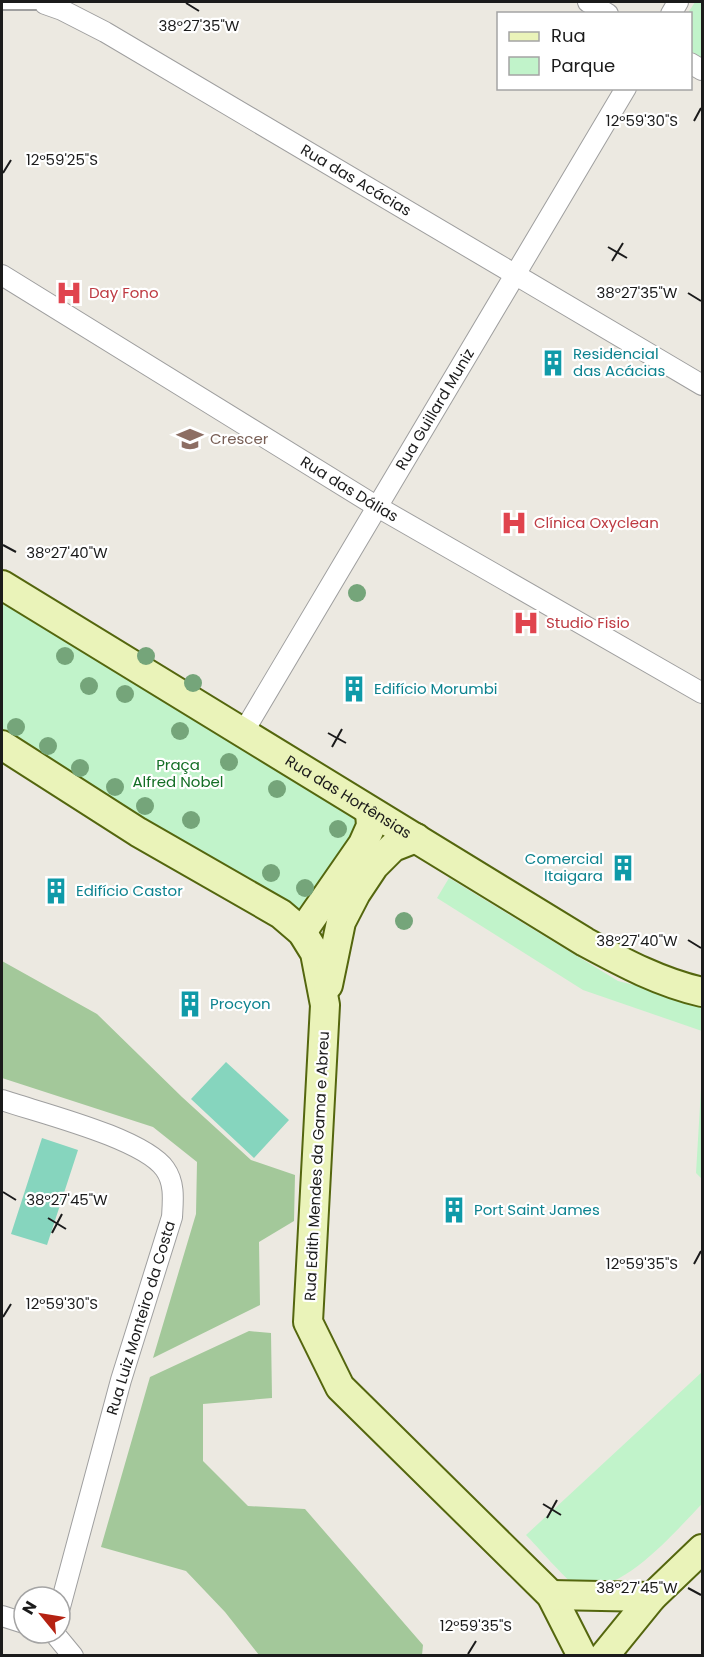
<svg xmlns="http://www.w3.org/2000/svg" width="704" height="1657" viewBox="0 0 704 1657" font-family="Poppins,sans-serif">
<rect width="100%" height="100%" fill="#ece9e1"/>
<!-- forest -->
<path fill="#a3c89a" d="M 2,961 L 97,1014 L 182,1097 L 251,1160 L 295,1175 L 294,1221 L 259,1242 L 260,1305 L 153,1358 L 196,1214 L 197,1162 L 153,1127 L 2,1078 Z
M 249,1331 L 271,1333 L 272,1398 L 203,1404 L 203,1461 L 248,1506 L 305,1509 L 423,1645 L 422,1655 L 259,1655 L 225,1612 L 186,1571 L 101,1547 L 150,1377 Z"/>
<!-- park -->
<path fill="#c1f3ca" d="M 695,2 L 702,2 L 702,58 L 691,51 L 690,14 L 688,13 Z
M 2,598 L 365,824 L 305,914 L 142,825 L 2,738 Z
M 449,878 L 618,981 L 702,1002 L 702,1031 L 583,990 L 437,898 Z
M 702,1072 L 702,1179 L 696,1173 Z
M 702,1372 L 702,1504 C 676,1530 617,1602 575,1585 C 566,1580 536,1545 526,1535 Z"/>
<!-- pitch -->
<path fill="#86d5be" d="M 226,1062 L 289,1120 L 254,1158 L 191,1099 Z
M 42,1138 L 78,1150 L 47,1245 L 11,1234 Z"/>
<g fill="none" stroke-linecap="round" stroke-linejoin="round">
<!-- lane casing -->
<g stroke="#9f9f9f" stroke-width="14">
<path id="lane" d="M 2,4 L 45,4"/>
</g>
<!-- street casing -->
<g stroke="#9f9f9f" stroke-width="22">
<g id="street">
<path id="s1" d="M 46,2 L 45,4 L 62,10 L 105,32 L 702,385"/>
<path d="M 588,2 L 608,14"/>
<path d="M 671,14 L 678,2"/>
<path d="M 690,63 L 702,70"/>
<path id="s2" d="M 2,275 L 376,506 L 702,693"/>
<path id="s3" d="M 244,731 L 626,88"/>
<path d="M 2,1100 C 40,1113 143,1138 165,1169 C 175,1183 173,1200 172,1217 L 121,1380 L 60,1607"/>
<path d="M 2,1616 L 24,1623"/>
<path d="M 54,1633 L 73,1656"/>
</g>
</g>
<!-- secondary casing -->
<g stroke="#54660e" stroke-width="32">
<g id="secondary">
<path id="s4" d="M 2,585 L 585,942 C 624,963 659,982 702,992"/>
<path d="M 2,745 L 138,832 L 281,914 L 302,932 L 315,953 L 325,1005 L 308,1322 L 340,1387 L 551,1595 L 582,1656"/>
<path d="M 302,932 L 363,844 L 371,826 L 370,812"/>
<path d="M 328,985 L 341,922 L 356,893 L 374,866 L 393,847 L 416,838"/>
<path d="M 551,1595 L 652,1597"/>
<path d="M 604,1656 L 652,1597 L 702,1549"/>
</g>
</g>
<!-- lane -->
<use href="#lane" stroke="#fff" stroke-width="10"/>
<!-- street -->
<use href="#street" stroke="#fff" stroke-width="20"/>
<!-- secondary -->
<use href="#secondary" stroke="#eaf3b9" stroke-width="28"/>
</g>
<!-- trees -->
<g fill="#75a57a">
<circle cx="357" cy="593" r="9"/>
<circle cx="65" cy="656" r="9"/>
<circle cx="146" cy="656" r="9"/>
<circle cx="193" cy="683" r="9"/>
<circle cx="89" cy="686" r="9"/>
<circle cx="125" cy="694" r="9"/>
<circle cx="16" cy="727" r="9"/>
<circle cx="180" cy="731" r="9"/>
<circle cx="48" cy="746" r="9"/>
<circle cx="229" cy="762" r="9"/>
<circle cx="80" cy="768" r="9"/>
<circle cx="115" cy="787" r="9"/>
<circle cx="277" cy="789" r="9"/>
<circle cx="145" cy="806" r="9"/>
<circle cx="191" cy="820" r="9"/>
<circle cx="338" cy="829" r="9"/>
<circle cx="271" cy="873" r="9"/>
<circle cx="305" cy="888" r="9"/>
<circle cx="404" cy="921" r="9"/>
</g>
<!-- ticks -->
<path fill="none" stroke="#1b1b1b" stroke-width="2" d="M 186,3 L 199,11M 694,121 L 701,108M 3,173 L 11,160M 608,247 L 627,258M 612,261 L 623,243M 688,293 L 701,301M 3,545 L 16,552M 328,733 L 346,743M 332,747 L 342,729M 688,940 L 701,948M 3,1192 L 16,1200M 48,1218 L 66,1229M 52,1233 L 62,1214M 694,1264 L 701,1251M 3,1317 L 11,1304M 543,1504 L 561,1515M 547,1518 L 557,1500M 688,1588 L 701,1595M 468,1654 L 476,1641"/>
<!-- icons -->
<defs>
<g id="hospital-bare" transform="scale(2.07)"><path d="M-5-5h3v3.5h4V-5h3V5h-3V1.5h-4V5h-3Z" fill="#e0444e" stroke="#fff" stroke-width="2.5" paint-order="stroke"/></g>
<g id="building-bare" transform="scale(2.07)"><path d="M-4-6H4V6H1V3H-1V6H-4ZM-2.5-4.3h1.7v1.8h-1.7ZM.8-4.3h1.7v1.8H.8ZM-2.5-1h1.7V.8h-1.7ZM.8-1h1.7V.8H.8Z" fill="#0f9aa8" stroke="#fff" stroke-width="2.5" paint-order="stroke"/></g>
<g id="school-bare" transform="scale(2.07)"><path d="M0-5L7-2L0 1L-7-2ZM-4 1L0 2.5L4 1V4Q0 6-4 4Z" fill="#8d6e63" stroke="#fff" stroke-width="2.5" paint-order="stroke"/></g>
</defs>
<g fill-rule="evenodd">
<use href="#hospital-bare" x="69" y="293"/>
<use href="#building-bare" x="553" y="363"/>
<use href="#school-bare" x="190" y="439"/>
<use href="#hospital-bare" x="514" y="523"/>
<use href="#hospital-bare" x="526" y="623"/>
<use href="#building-bare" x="354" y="689"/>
<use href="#building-bare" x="623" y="868"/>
<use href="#building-bare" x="56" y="891"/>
<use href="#building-bare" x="190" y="1004"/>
<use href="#building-bare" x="454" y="1210"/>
</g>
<g text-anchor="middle" stroke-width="4.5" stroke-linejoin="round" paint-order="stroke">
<!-- street labels -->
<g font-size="15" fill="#1b1b1b" stroke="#fff">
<text dy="5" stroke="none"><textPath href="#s1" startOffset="360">Rua das Acácias</textPath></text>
<text dy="5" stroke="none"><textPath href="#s3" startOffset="374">Rua Guillard Muniz</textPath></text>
<text dy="5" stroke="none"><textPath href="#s2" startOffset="408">Rua das Dálias</textPath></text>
<text dy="5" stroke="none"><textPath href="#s4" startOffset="406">Rua das Hortênsias</textPath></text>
<text transform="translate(317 1166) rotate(-87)" y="5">Rua Edith Mendes da Gama e Abreu</text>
<text transform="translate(141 1318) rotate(-73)" y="5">Rua Luiz Monteiro da Costa</text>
</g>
<!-- health labels -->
<g font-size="15" fill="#be3a42" stroke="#fff" text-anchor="start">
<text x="89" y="298">Day Fono</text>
<text x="534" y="528">Clínica Oxyclean</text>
<text x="546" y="628">Studio Fisio</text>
</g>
<!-- culture labels -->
<g font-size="15" fill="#0d838f" stroke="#fff" text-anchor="start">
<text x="573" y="359">Residencial<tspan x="573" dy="17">das Acácias</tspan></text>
<text x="374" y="694">Edifício Morumbi</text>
<text x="603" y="864" text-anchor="end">Comercial<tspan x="603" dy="17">Itaigara</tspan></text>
<text x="76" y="896">Edifício Castor</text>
<text x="210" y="1009">Procyon</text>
<text x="474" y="1215">Port Saint James</text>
</g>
<!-- education labels -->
<g font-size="15" fill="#785e54" stroke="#fff" text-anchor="start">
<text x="210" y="444">Crescer</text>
</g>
<!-- park labels -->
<g font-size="15" fill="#146e25" stroke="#fff">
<text x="178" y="770">Praça<tspan x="178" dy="17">Alfred Nobel</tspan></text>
</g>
</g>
<g font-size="15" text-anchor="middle" fill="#1b1b1b" stroke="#fff" stroke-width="4.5" stroke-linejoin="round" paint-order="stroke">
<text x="199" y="31">38°27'35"W</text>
<text x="642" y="126">12°59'30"S</text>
<text x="62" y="165">12°59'25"S</text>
<text x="637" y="298">38°27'35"W</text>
<text x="67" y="558">38°27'40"W</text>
<text x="637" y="946">38°27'40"W</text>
<text x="67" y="1205">38°27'45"W</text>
<text x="642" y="1269">12°59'35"S</text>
<text x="62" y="1309">12°59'30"S</text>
<text x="637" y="1593">38°27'45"W</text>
<text x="476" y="1631">12°59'35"S</text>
</g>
<!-- border -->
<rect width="704" height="1657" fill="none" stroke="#1b1b1b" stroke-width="6"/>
<!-- legend -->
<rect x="497" y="12" width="195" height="78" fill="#ffffff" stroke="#a4a4a4" stroke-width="1.5"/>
<rect x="509" y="32" width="30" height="9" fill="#eaf3b9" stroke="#a4a4a4" stroke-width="1.5"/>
<text x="551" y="42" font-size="18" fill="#1b1b1b">Rua</text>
<rect x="509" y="57" width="30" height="18" fill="#c1f3ca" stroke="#a4a4a4" stroke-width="1.5"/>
<text x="551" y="72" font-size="18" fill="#1b1b1b">Parque</text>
<!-- north arrow -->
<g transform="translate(42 1615) rotate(300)"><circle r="28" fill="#ffffff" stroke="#a4a4a4" stroke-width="1.5"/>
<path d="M0-4.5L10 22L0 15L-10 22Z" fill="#b52212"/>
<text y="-9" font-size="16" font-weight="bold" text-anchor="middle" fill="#1b1b1b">N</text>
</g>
</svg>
